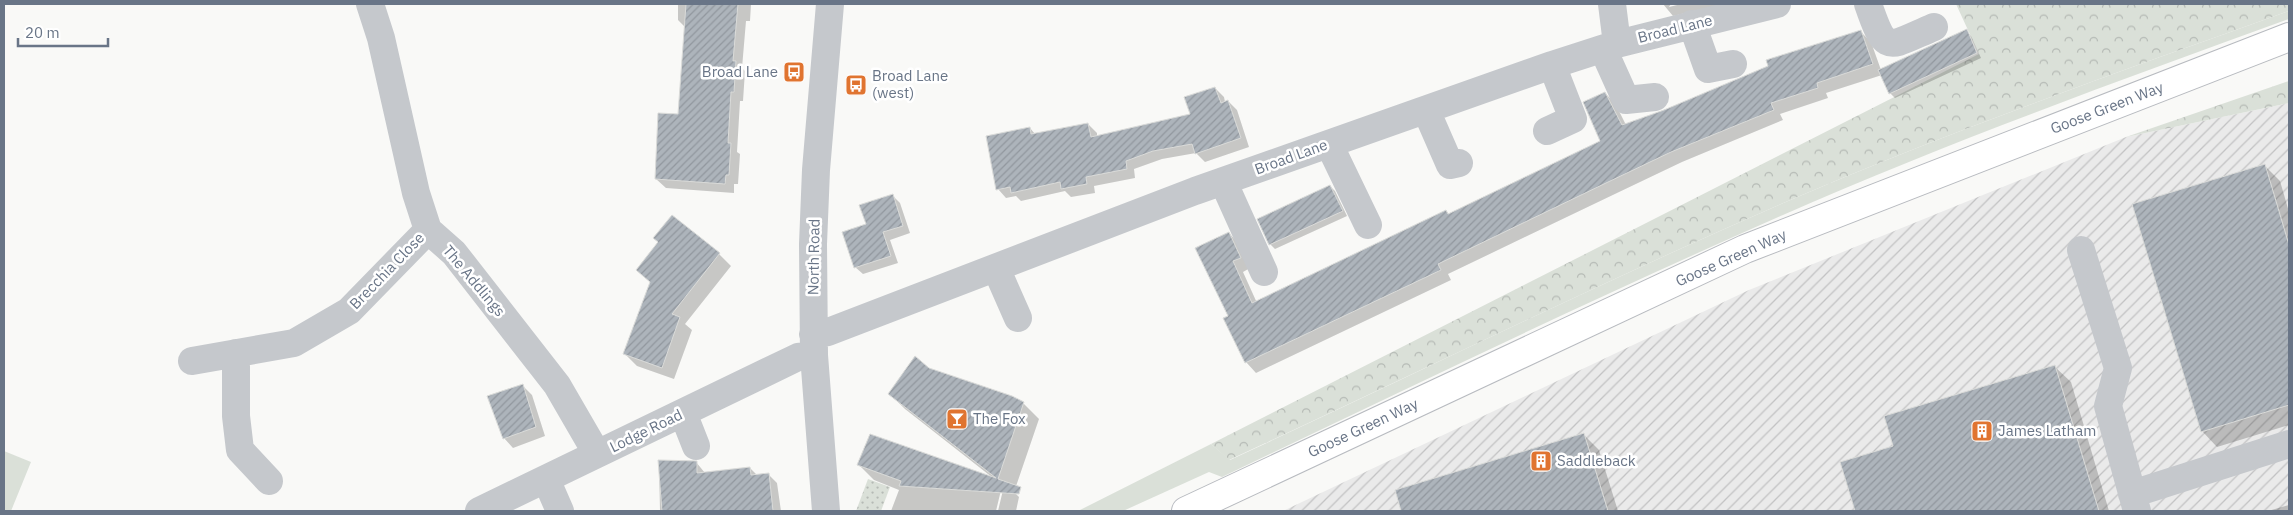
<svg xmlns="http://www.w3.org/2000/svg" width="2293" height="515" viewBox="0 0 2293 515" font-family="'IBM Plex Sans',sans-serif">
<defs>
<pattern id="industrial-furrows" width="10" height="10" patternUnits="userSpaceOnUse" patternTransform="scale(1.25)"><rect width="10" height="10" fill="#eaeaea"/><path d="M-1 1l2-2M0 10L10 0M9 11l2-2" fill="none" stroke="#c2c2c3"/></pattern>
<pattern id="forest-crowns" width="20" height="18" patternUnits="userSpaceOnUse" patternTransform="scale(1.25)"><rect width="20" height="18" fill="#dae0d8"/><path d="M2 6a3 3 0 1 1 6 0M12 15a3 3 0 1 1 6 0" fill="none" stroke="#b5bab5"/></pattern>
<pattern id="park-dots" width="8" height="8" patternUnits="userSpaceOnUse" patternTransform="scale(1.25)"><rect width="8" height="8" fill="#dae0d8"/><path d="M2 2h.1M6 6h.1" fill="none" stroke="#b5bab5" stroke-width="1.8" stroke-linecap="round"/></pattern>
<pattern id="building-hatch" width="6" height="6" patternUnits="userSpaceOnUse" patternTransform="scale(1.25)"><rect width="6" height="6" fill="#adb4bb"/><path d="M-1 1l2-2M0 6l6-6M5 7l2-2" fill="none" stroke="#91979e"/></pattern>
</defs>
<rect width="100%" height="100%" fill="#f9f9f7"/>
<!-- industrial -->
<path fill="url(#industrial-furrows)" d="M 2289,103 L 2289,511 L 1283,511 L 1749,290 L 2126,137 Z"/>
<!-- green -->
<path fill="#dae0d8" d="M 2289,11 L 2289,19 C 2119,81 1948,142 1783,215 C 1594,298 1408,388 1222,477 L 1209,472 L 1123,511 L 1078,511 L 1211,444 L 1230,460 C 1413,375 1595,285 1781,204 C 1947,132 2119,72 2289,11 Z
M 4,451 L 31,462 L 11,511 L 4,511 Z"/>
<!-- forest -->
<path fill="url(#forest-crowns)" d="M 1956,4 L 2289,4 L 2289,11 C 2119,72 1947,132 1781,204 C 1595,285 1413,375 1229,460 L 1211,444 L 1979,54 Z
M 2289,81 L 2289,103 L 2126,137 Z"/>
<!-- park -->
<path fill="url(#park-dots)" d="M 868,479 L 890,487 L 881,511 L 856,511 Z"/>
<!-- shadow -->
<path fill="#0003" d="M 678,4 L 751,4 L 750,21 L 746,21 L 742,68 L 745,71 L 743,101 L 740,101 L 737,152 L 740,154 L 738,184 L 734,184 L 734,193 L 666,188 L 656,179 L 679,116 L 685,27 L 678,20 Z
M 1663,4 L 1671,4 L 1669,7 L 1681,4 L 1724,4 L 1673,16 Z
M 1966,31 L 1971,36 L 1981,58 L 1895,98 L 1890,93 L 1882,75 L 1826,93 L 1828,98 L 1780,114 L 1783,120 L 1682,162 L 1617,193 L 1448,274 L 1451,280 L 1256,373 L 1246,362 L 1229,316 L 1229,233 L 1239,244 L 1250,268 L 1243,272 L 1257,303 L 1446,211 L 1449,214 L 1602,141 L 1605,93 L 1615,103 L 1626,125 L 1861,32 L 1871,42 L 1881,70 Z
M 1215,88 L 1224,97 L 1225,102 L 1228,101 L 1237,110 L 1249,147 L 1205,162 L 1196,153 L 1162,159 L 1134,169 L 1135,178 L 1094,186 L 1095,193 L 1071,197 L 1065,191 L 1021,201 L 1016,196 L 1006,198 L 998,189 L 1030,128 L 1035,134 L 1088,124 L 1097,133 L 1097,137 L 1191,115 Z
M 2265,166 L 2280,181 L 2289,212 L 2289,425 L 2217,447 L 2202,431 Z
M 1330,186 L 1335,191 L 1347,216 L 1275,249 L 1270,244 Z
M 892,195 L 900,203 L 910,233 L 890,240 L 898,263 L 863,274 L 855,267 L 867,225 Z
M 719,254 L 731,266 L 685,324 L 692,330 L 674,379 L 637,366 L 625,354 L 651,283 L 638,270 Z
M 2055,367 L 2071,382 L 2109,511 L 1856,511 L 1841,463 L 1894,447 Z
M 928,369 L 1023,403 L 1039,419 L 1014,492 L 1019,497 L 1016,511 L 998,511 L 1003,490 L 1001,490 L 996,511 L 891,511 L 899,490 L 874,480 L 858,464 L 993,478 L 905,409 L 890,394 Z
M 522,385 L 532,395 L 545,436 L 513,448 L 504,438 Z
M 1583,434 L 1599,450 L 1618,511 L 1403,511 L 1396,490 Z
M 659,462 L 696,462 L 705,473 L 750,468 L 757,475 L 768,474 L 777,483 L 781,511 L 660,511 Z
M 2289,505 L 2289,511 L 2268,511 Z"/>
<!-- building -->
<path fill="url(#building-hatch)" stroke="#dadbd9" d="M 686,4 L 738,4 L 733,61 L 736,61 L 734,92 L 731,92 L 728,143 L 731,143 L 729,175 L 726,175 L 725,184 L 655,179 L 658,113 L 678,114 Z
M 1967,29 L 1977,53 L 1889,94 L 1878,70 Z
M 1861,30 L 1873,64 L 1817,83 L 1818,88 L 1771,103 L 1774,110 L 1671,152 L 1606,183 L 1438,264 L 1441,270 L 1245,363 L 1223,318 L 1228,316 L 1195,248 L 1229,232 L 1241,258 L 1233,261 L 1252,303 L 1446,210 L 1448,214 L 1600,141 L 1583,102 L 1605,92 L 1622,125 L 1664,110 L 1768,66 L 1766,60 Z
M 1215,87 L 1221,103 L 1228,100 L 1241,138 L 1195,154 L 1192,144 L 1153,151 L 1126,161 L 1127,169 L 1086,177 L 1087,184 L 1061,189 L 1060,182 L 1011,193 L 1010,187 L 996,190 L 986,136 L 1030,127 L 1031,134 L 1088,123 L 1091,137 L 1190,114 L 1184,97 Z
M 2265,164 L 2289,245 L 2289,405 L 2201,432 L 2132,204 Z
M 1330,185 L 1343,211 L 1269,245 L 1257,219 Z
M 893,194 L 903,226 L 883,232 L 891,256 L 854,268 L 842,232 L 866,224 L 859,205 Z
M 672,215 L 720,253 L 672,314 L 680,317 L 662,368 L 623,354 L 650,282 L 636,270 L 658,242 L 653,238 Z
M 915,356 L 929,368 L 1012,396 L 1024,402 L 998,479 L 1021,487 L 1019,494 L 899,486 L 901,481 L 857,465 L 870,434 L 996,478 L 888,394 Z
M 2055,365 L 2099,511 L 1855,511 L 1840,462 L 1893,446 L 1884,416 Z
M 523,384 L 536,427 L 503,439 L 487,396 Z
M 1584,433 L 1608,511 L 1401,511 L 1395,490 Z
M 658,460 L 697,461 L 697,473 L 750,467 L 751,475 L 769,473 L 773,511 L 662,511 Z"/>
<g fill="none" stroke-linecap="round" stroke-linejoin="round">
<!-- major casing -->
<g stroke="#b8bbc0" stroke-width="30">
<path id="major" d="M 1186,511 L 1745,249 L 2289,37"/>
</g>
<!-- minor -->
<path stroke="#c5c8cc" stroke-width="28" d="M 370,4 L 381,38 L 416,193 L 428,230 L 454,253 L 557,385 L 597,454
M 1612,4 L 1617,44
M 1868,4 C 1886,56 1887,47 1934,27
M 1692,24 L 1708,69 L 1733,64
M 1603,49 L 1626,100 L 1655,97
M 1426,110 L 1450,165 L 1459,163
M 1547,131 L 1573,119 L 1552,65
M 1329,144 L 1368,225
M 1223,181 L 1264,272
M 2081,250 L 2118,368 L 2108,406 L 2137,511
M 996,268 L 1018,318
M 813,334 L 828,332 L 1195,191 L 1552,65 L 1617,44 L 1777,4
M 236,353 L 236,416 L 240,450 L 269,481
M 192,361 L 294,343 L 349,311 L 428,230
M 683,413 L 696,446
M 546,479 L 560,511
M 2132,494 L 2289,444
M 479,511 L 798,357 L 814,355
M 826,511 L 814,355 L 813,244 L 816,170 L 830,4"/>
<!-- major -->
<use href="#major" stroke="#fff" stroke-width="28"/>
</g>
<!-- icons -->
<defs>
<g id="bus-square" transform="scale(1.125)"><rect x="-9" y="-9" width="18" height="18" rx="4" fill="#e07430" stroke="#fff"/><path d="M-5-6H5V4H4V6H2V4H-2V6H-4V4H-5ZM-3.5-4V0h7V-4ZM-3.5 1.2v1.5H-2V1.2ZM2 1.2v1.5H3.5V1.2Z" fill="#fff"/></g>
<g id="bar-square" transform="scale(1.125)"><rect x="-9" y="-9" width="18" height="18" rx="4" fill="#e07430" stroke="#fff"/><path d="M-6-5H6L.8 .8V4.5H3.5V6h-7V4.5H-.8V.8Z" fill="#fff"/></g>
<g id="building-square" transform="scale(1.125)"><rect x="-9" y="-9" width="18" height="18" rx="4" fill="#e07430" stroke="#fff"/><path d="M-4-6H4V6H1V3H-1V6H-4ZM-2.5-4.3h1.7v1.8h-1.7ZM.8-4.3h1.7v1.8H.8ZM-2.5-1h1.7V.8h-1.7ZM.8-1h1.7V.8H.8Z" fill="#fff"/></g>
</defs>
<g fill-rule="evenodd">
<use href="#bus-square" x="794" y="72"/>
<use href="#bus-square" x="856" y="85"/>
<use href="#bar-square" x="957" y="419"/>
<use href="#building-square" x="1982" y="431"/>
<use href="#building-square" x="1541" y="461"/>
</g>
<g text-anchor="middle" stroke-width="5" stroke-linejoin="round" paint-order="stroke">
<!-- street labels -->
<g font-size="15" fill="#697587" stroke="#fff">
<text transform="translate(1675 29) rotate(-14)" y="5">Broad Lane</text>
<text transform="translate(2107 108) rotate(-21)" y="5">Goose Green Way</text>
<text transform="translate(1291 157) rotate(-20)" y="5">Broad Lane</text>
<text transform="translate(814 257) rotate(-89)" y="5">North Road</text>
<text transform="translate(1731 258) rotate(-24)" y="5">Goose Green Way</text>
<text transform="translate(387 271) rotate(-46)" y="5">Brecchia Close</text>
<text transform="translate(474 281) rotate(50)" y="5">The Addlings</text>
<text transform="translate(1363 428) rotate(-25)" y="5">Goose Green Way</text>
<text transform="translate(646 431) rotate(-26)" y="5">Lodge Road</text>
</g>
<!-- poi labels -->
<g font-size="15" fill="#697587" stroke="#fff" text-anchor="start">
<text x="778" y="77" text-anchor="end">Broad Lane</text>
<text x="872" y="81">Broad Lane<tspan x="872" dy="17">(west)</tspan></text>
<text x="973" y="424">The Fox</text>
<text x="1998" y="436">James Latham</text>
<text x="1557" y="466">Saddleback</text>
</g>
</g>
<!-- border -->
<rect width="2293" height="515" fill="none" stroke="#697587" stroke-width="10"/>
<!-- scale -->
<path d="M18 38v8h90v-8" fill="none" stroke="#697587" stroke-width="2.5"/>
<text x="25" y="38" font-size="15" fill="#697587" stroke="#ffffff" stroke-width="4" paint-order="stroke">20 m</text>
</svg>
